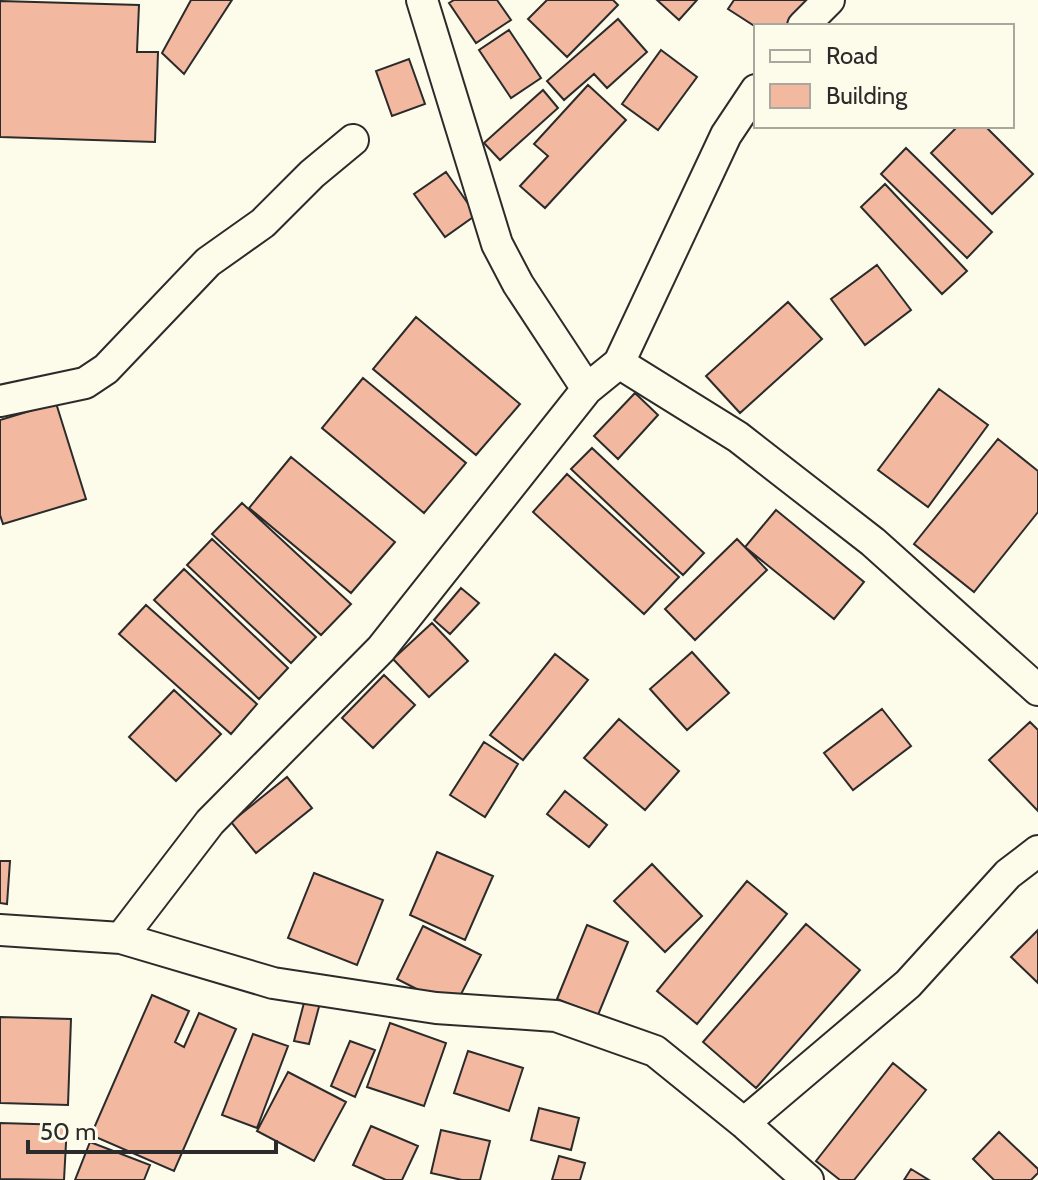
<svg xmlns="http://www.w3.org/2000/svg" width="1038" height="1180" viewBox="0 0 1038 1180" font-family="Cabin,sans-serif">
<rect width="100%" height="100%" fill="#fdfbea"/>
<!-- building -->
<path fill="#f2b8a0" stroke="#2b2b2b" stroke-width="2" d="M 191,0 L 232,0 L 184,74 L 162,53 Z
M 454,0 L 497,0 L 511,20 L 476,43 L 449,3 Z
M 547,0 L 613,0 L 618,5 L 567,57 L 528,19 Z
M 657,0 L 697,0 L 679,20 Z
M 734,0 L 807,0 L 789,26 L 756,27 L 728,9 Z
M 0,1 L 139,5 L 137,52 L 158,52 L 155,142 L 0,137 Z
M 618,19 L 647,52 L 607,88 L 594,74 L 564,100 L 547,81 Z
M 509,30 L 541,78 L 511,98 L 479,50 Z
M 661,50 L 697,77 L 658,130 L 622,104 Z
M 409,59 L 425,104 L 392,116 L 376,71 Z
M 588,85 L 626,120 L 545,208 L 520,186 L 548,156 L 534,144 Z
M 543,90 L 558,108 L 500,160 L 484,143 Z
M 958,126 L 985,126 L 1033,174 L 992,214 L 931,153 Z
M 906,148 L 992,232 L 967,258 L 881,174 Z
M 446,172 L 476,215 L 445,237 L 414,194 Z
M 885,184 L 967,271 L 942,294 L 861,207 Z
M 877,265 L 911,310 L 865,345 L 831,299 Z
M 788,302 L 822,339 L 740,413 L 706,376 Z
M 416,317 L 520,404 L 476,455 L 373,369 Z
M 363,378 L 466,463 L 424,513 L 322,428 Z
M 939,389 L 988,425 L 928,507 L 878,470 Z
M 635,393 L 658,415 L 618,459 L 594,436 Z
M 56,403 L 86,499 L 3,524 L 0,515 L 0,420 Z
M 998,439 L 1038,471 L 1038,512 L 974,592 L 914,544 Z
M 592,448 L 704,553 L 683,575 L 571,469 Z
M 291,457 L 395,542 L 351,593 L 249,508 Z
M 567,474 L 679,577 L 644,614 L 533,512 Z
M 242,503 L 351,604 L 321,635 L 212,534 Z
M 776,510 L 864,582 L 834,619 L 745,547 Z
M 212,539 L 316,637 L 291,663 L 187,565 Z
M 737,539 L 767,570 L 695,640 L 665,609 Z
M 184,569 L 288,668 L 259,699 L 154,600 Z
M 461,588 L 479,603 L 450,634 L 434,620 Z
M 146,605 L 257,704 L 231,734 L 119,634 Z
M 432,623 L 468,661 L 429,697 L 393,659 Z
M 692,652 L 729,693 L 687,730 L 650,689 Z
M 555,654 L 588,680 L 523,760 L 490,735 Z
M 384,675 L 415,705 L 373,748 L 342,718 Z
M 174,690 L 221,734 L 176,781 L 129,737 Z
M 882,709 L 911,746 L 853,790 L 824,753 Z
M 619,719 L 679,771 L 645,810 L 584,758 Z
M 1030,722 L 1038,730 L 1038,811 L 989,760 Z
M 484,742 L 518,764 L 485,817 L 450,795 Z
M 287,777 L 312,808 L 256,853 L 231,822 Z
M 565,791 L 607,825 L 589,847 L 547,814 Z
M 437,852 L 493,876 L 465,940 L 410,915 Z
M 0,861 L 10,861 L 7,904 L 0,903 Z
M 652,864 L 702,916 L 665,952 L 614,901 Z
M 314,873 L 383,900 L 357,965 L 288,938 Z
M 747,881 L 787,914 L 697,1024 L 657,991 Z
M 806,924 L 860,970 L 756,1088 L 703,1042 Z
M 587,925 L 628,942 L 598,1015 L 557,999 Z
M 423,926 L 481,955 L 454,1008 L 397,979 Z
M 1038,930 L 1038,983 L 1011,957 Z
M 152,995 L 189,1011 L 175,1042 L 184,1047 L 199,1013 L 236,1029 L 174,1171 L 91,1135 Z
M 305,999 L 320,1003 L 309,1044 L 294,1041 Z
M 0,1017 L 71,1019 L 68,1105 L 0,1103 Z
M 390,1023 L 446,1043 L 424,1106 L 367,1087 Z
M 253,1034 L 288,1046 L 257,1128 L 222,1115 Z
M 350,1041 L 375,1050 L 355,1097 L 331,1086 Z
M 468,1051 L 523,1068 L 509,1111 L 454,1093 Z
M 893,1063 L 926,1090 L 854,1180 L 840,1180 L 816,1161 Z
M 288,1072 L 346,1102 L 314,1161 L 257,1131 Z
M 539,1108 L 579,1118 L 571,1150 L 531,1140 Z
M 0,1123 L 67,1125 L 64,1180 L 0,1179 Z
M 371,1126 L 418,1146 L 402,1180 L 386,1180 L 353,1165 Z
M 441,1130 L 490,1141 L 480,1180 L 462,1180 L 431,1173 Z
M 999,1132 L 1038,1169 L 1038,1173 L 1031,1180 L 994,1180 L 973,1159 Z
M 90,1142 L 150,1165 L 144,1180 L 75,1180 Z
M 559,1156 L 585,1163 L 580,1180 L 552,1180 Z
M 911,1169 L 929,1180 L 904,1180 Z"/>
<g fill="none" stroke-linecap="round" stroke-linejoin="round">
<!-- minor casing -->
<g stroke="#2b2b2b" stroke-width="34">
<path id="minor" d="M 422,0 L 497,244 L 518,284 L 587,389
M 803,26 L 829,0
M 619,363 L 738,437 L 873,542 L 1038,690
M 0,401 L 85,383 L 106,369 L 208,262 L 263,223 L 312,174 L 353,140
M 0,930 L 121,938 L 273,983 L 436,1008 L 556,1016 L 655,1051 L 744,1123 L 808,1180
M 121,938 L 210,822 L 381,649 L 587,389 L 619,363 L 726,135 L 756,90
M 744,1123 L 908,984 L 1008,874 L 1038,851"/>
</g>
<!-- minor -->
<use href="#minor" stroke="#fdfbea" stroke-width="30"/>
</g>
<!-- legend -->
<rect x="754" y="24" width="260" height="104" fill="#fdfbea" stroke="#a9a89e" stroke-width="2"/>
<rect x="770" y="50" width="40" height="12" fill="#fdfbea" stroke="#a9a89e" stroke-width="2"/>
<text x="826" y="64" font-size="24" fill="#2b2b2b">Road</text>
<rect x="770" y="84" width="40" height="24" fill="#f2b8a0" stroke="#a9a89e" stroke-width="2"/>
<text x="826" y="104" font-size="24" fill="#2b2b2b">Building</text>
<!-- scale -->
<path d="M28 1140v12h248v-12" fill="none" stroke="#2b2b2b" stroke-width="4"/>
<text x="40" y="1140" font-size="24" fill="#2b2b2b" stroke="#fdfbea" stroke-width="6" paint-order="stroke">50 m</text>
</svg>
